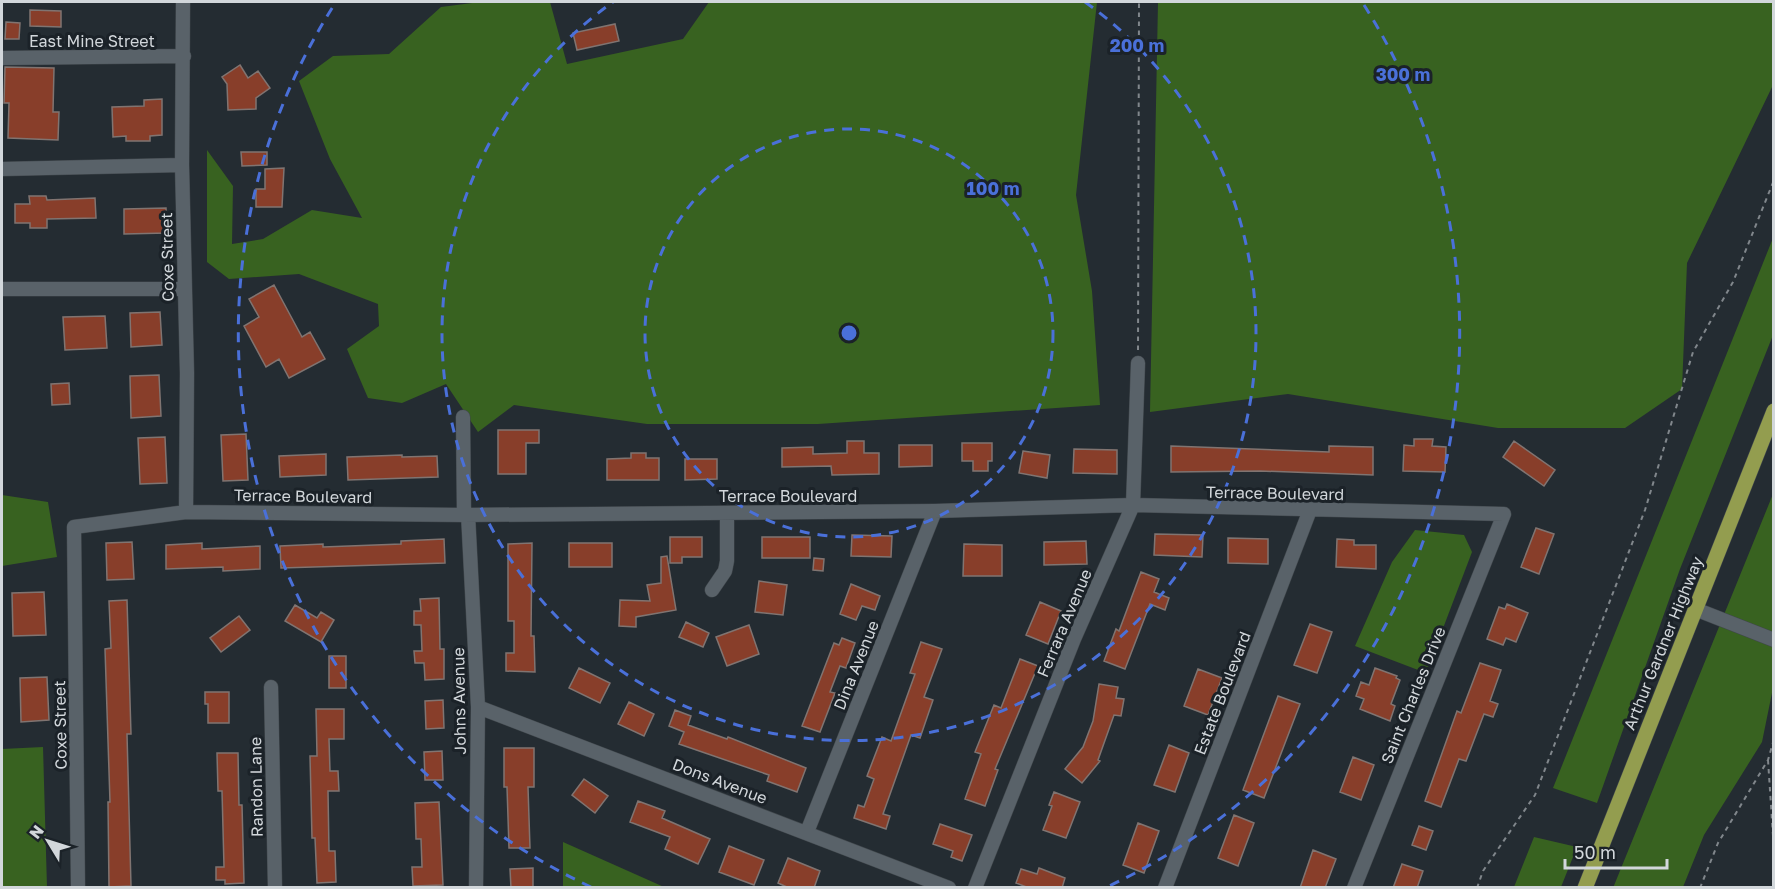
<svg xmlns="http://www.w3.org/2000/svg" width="1775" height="889" viewBox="0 0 1775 889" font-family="'Golos Text',sans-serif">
<rect width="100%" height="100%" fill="#242c32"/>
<!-- forest -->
<path fill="#386220" d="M 480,2 L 550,2 L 567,64 L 683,39 L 709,2 L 1097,2 L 1076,195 L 1092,291 L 1100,405 L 818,424 L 647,424 L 514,405 L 478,432 L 446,384 L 402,403 L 368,398 L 347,349 L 379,326 L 378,304 L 299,274 L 229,279 L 207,262 L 207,150 L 233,186 L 232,244 L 263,239 L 312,210 L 362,218 L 330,159 L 299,81 L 333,56 L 389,54 L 441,7 Z
M 1158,2 L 1773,2 L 1773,85 L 1687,263 L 1682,389 L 1625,428 L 1498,428 L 1288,394 L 1150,412 Z
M 1773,238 L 1773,335 L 1680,569 L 1597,803 L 1553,788 Z
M 1773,494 L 1774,683 L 1762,742 L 1704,835 L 1683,887 L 1613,888 Z
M 2,495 L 48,502 L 57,557 L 2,566 Z
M 1415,530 L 1464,535 L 1472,552 L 1426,673 L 1355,646 L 1392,562 Z
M 43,747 L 47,887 L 2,887 L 2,749 Z
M 1534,837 L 1577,847 L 1561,887 L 1514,887 Z
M 563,842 L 664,887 L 563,887 Z"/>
<!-- building -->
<path fill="#883e2a" stroke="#807471" stroke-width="1.5" d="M 30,10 L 61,11 L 61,27 L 30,26 Z
M 6,22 L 20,23 L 19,39 L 5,39 Z
M 615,24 L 619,41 L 577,50 L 573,33 Z
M 240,65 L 248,78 L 258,71 L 270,88 L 256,98 L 256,109 L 228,110 L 227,84 L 222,77 Z
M 5,67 L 54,68 L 53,112 L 59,112 L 58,140 L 8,138 L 9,103 L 4,103 Z
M 162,99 L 162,135 L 150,136 L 150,141 L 126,141 L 126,136 L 113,137 L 112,107 L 144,106 L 144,100 Z
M 241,152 L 267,152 L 267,165 L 242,166 Z
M 284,168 L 282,207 L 256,207 L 256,189 L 265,189 L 265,169 Z
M 29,196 L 46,196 L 47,200 L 95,198 L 96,218 L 47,219 L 47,228 L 30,228 L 30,223 L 15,223 L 15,204 L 30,204 Z
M 166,208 L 167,233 L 124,234 L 124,209 Z
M 274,285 L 302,337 L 310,332 L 325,359 L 289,378 L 279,359 L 266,367 L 244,326 L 259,317 L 249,299 Z
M 160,312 L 162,345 L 131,347 L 130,313 Z
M 105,316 L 107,348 L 65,350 L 63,317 Z
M 159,375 L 161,416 L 131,418 L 130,376 Z
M 69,383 L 70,404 L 52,405 L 51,384 Z
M 498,430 L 539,430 L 539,443 L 526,443 L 526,474 L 498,474 Z
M 246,434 L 248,480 L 223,481 L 221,435 Z
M 165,437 L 167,483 L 140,484 L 138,438 Z
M 1414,439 L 1433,439 L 1432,446 L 1446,447 L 1445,472 L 1403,471 L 1404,445 L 1414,446 Z
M 847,441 L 864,441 L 864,453 L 879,453 L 879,474 L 832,475 L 831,466 L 782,467 L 782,448 L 813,447 L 813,454 L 847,453 Z
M 1514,441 L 1555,470 L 1544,486 L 1503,457 Z
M 962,443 L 992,443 L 992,461 L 988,461 L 988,471 L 973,471 L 973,461 L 962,461 Z
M 899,445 L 932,445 L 932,466 L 899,467 Z
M 1171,446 L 1329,452 L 1329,446 L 1373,447 L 1373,475 L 1260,471 L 1171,472 Z
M 1074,449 L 1117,450 L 1117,474 L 1073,473 Z
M 1023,451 L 1050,455 L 1047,478 L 1019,473 Z
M 631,453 L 646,453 L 646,458 L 659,458 L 659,480 L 607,480 L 607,459 L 631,458 Z
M 326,454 L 326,475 L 280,477 L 279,456 Z
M 402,455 L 402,457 L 437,456 L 438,477 L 348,480 L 347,457 Z
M 685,459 L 717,459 L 717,479 L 685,480 Z
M 1536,528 L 1554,534 L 1539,574 L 1521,567 Z
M 1155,534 L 1203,535 L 1202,557 L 1154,555 Z
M 852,535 L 892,536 L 891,557 L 851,556 Z
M 670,537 L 702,537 L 702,557 L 682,557 L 682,563 L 670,563 Z
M 762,537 L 810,537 L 810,558 L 762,558 Z
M 1228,538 L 1268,539 L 1268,564 L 1228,563 Z
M 444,539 L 445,563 L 281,568 L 280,546 L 323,544 L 323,547 L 401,544 L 401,541 Z
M 1337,539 L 1354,540 L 1354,545 L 1376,545 L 1376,569 L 1336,567 Z
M 1086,541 L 1087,564 L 1044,565 L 1044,542 Z
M 132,542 L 134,579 L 107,580 L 106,543 Z
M 202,543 L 202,549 L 260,546 L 260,569 L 223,571 L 223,567 L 166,569 L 166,545 Z
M 532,543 L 531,636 L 534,636 L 535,672 L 506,671 L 506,653 L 514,653 L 514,621 L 508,621 L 508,544 Z
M 569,543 L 612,543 L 612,567 L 569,567 Z
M 964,544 L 1002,545 L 1002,576 L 963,576 Z
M 667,556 L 676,610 L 636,617 L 636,627 L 619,626 L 620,600 L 650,601 L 647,585 L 661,583 L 661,557 Z
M 814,558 L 824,559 L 823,571 L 813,570 Z
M 1141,572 L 1159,579 L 1154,592 L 1169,598 L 1165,610 L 1150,604 L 1125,669 L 1104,661 L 1116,629 L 1119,631 Z
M 759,581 L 787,585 L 783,615 L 755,612 Z
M 851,584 L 880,596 L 875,610 L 862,606 L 856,620 L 840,614 Z
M 44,592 L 46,635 L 13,636 L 12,593 Z
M 439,598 L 440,649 L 444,649 L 444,679 L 425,680 L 424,663 L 415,663 L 414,651 L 422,651 L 421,625 L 414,625 L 414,611 L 421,611 L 420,599 Z
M 127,600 L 131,734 L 127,734 L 131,886 L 109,887 L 108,802 L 110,802 L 105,649 L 111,648 L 109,601 Z
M 1040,602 L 1061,611 L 1048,644 L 1026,635 Z
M 1507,604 L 1528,613 L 1516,642 L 1506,638 L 1503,645 L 1487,639 L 1499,607 L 1505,609 Z
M 295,605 L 317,618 L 321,612 L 334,620 L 321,642 L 285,621 Z
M 239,616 L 250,630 L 221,652 L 210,638 Z
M 686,622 L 709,633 L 703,647 L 679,637 Z
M 1310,624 L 1332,632 L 1317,673 L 1294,665 Z
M 749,625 L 759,654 L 727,666 L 716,637 Z
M 842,638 L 855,643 L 846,668 L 840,666 L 830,692 L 835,693 L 820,732 L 802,726 L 834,643 L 839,645 Z
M 921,642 L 942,649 L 924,697 L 933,700 L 920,738 L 911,735 L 883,814 L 890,816 L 886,829 L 854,818 L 858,805 L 864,807 L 874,779 L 867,776 L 882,737 L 891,741 L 915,674 L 910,673 Z
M 329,656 L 346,656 L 346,688 L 329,688 Z
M 1020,659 L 1038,666 L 995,769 L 998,770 L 985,806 L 965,799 L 981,754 L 975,752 L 994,705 L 1001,708 Z
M 1480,663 L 1501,670 L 1490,701 L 1498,704 L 1493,717 L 1484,714 L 1466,761 L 1459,759 L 1441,807 L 1425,801 L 1457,711 L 1461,713 Z
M 579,668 L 610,683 L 600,703 L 569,688 Z
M 1375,668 L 1397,676 L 1396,678 L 1400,680 L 1391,704 L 1395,706 L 1390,721 L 1360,709 L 1364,699 L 1356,696 L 1361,682 L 1369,685 Z
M 1198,669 L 1222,678 L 1208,715 L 1184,706 Z
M 47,677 L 49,720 L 21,722 L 20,678 Z
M 1099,684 L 1118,687 L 1116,698 L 1124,699 L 1121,716 L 1114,715 L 1098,760 L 1100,761 L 1082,783 L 1065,769 L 1083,747 L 1093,721 Z
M 205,692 L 229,692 L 229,723 L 208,723 L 208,704 L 205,704 Z
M 1278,696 L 1300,704 L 1264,798 L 1243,790 Z
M 443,700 L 444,728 L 426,729 L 425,701 Z
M 629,702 L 654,714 L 644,736 L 618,724 Z
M 316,709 L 344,709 L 344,739 L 329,739 L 330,771 L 338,771 L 339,791 L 328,791 L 329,851 L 335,851 L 336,882 L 317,883 L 315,838 L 312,838 L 310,756 L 317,756 Z
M 675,710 L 691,716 L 688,725 L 727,739 L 728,737 L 806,768 L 797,792 L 767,781 L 769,775 L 679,744 L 684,732 L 669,726 Z
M 1169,745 L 1189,753 L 1175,792 L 1154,785 Z
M 504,748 L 534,748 L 534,787 L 528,787 L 530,848 L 509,848 L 507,787 L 504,787 Z
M 442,751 L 443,780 L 425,780 L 424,752 Z
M 217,753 L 238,753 L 239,805 L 242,805 L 244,883 L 225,884 L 225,880 L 216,880 L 216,867 L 224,867 L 222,791 L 218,791 Z
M 1353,757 L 1374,765 L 1361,800 L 1340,792 Z
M 584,779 L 608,796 L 595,813 L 572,795 Z
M 1054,792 L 1080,802 L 1066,838 L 1043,830 L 1052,806 L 1049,805 Z
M 638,801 L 665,811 L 662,818 L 710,839 L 698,864 L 665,849 L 670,837 L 630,822 Z
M 439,802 L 443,885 L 413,886 L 412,867 L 422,867 L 421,839 L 416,839 L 415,803 Z
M 1234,815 L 1254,823 L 1238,866 L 1218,858 Z
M 1138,823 L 1159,831 L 1144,873 L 1123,865 Z
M 940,824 L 972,835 L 962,861 L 951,857 L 953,851 L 933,844 Z
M 1419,826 L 1433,831 L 1426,850 L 1412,845 Z
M 729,846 L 764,860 L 754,885 L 719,872 Z
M 1313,850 L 1336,859 L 1325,888 L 1300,888 Z
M 788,858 L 820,871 L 814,888 L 789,888 L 778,883 Z
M 1402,864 L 1423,871 L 1417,888 L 1393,888 Z
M 533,868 L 533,888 L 511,888 L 510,869 Z
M 1039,868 L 1065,878 L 1062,888 L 1029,888 L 1016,883 L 1021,869 L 1037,874 Z"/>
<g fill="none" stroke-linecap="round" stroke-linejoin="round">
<!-- minor casing -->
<g stroke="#40474c" stroke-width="15">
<path id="minor" d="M 183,2 L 182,165 L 187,373 L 186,512
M 2,58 L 184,56
M 2,169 L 182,165
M 2,289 L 184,289
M 463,417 L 464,515
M 468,514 L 478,707 L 476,888
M 712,590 L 725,571 L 727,561 L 727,513
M 1695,609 L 1774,640
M 271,687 L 275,888
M 478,707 L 949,888
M 807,832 L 935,511
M 78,888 L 74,527 L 186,512 L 464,515 L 935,511 L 1133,505 L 1504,514 L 1354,888
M 975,888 L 1074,639 L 1133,505 L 1138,363
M 1165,888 L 1310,510"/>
</g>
<!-- major casing -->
<g stroke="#40474c" stroke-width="16">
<path id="major" d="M 1585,888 L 1774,411"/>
</g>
<!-- path -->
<path stroke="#81878c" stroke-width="2" stroke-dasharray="4.5 4.5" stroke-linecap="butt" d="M 1138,350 L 1139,2
M 1768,760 L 1774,851
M 1477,888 L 1483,871 L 1535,795 L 1645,510 L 1693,352 L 1733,282 L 1774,180
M 1700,888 L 1718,843 L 1768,760 L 1774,739"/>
<!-- minor -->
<use href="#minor" stroke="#596269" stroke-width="14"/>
<!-- major -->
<use href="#major" stroke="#939d4f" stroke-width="15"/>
</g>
<!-- distance rings -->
<g fill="none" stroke="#4a70d9" stroke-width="3" stroke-dasharray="10 8">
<circle cx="849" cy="333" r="204"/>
<path d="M1085 2A407 407 0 1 1 613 2"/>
<path d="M591 887A611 611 0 0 1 334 5M1364 5A611 611 0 0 1 1107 887"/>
</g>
<g text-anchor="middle" stroke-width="6" stroke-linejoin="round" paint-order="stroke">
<!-- street labels -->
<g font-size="16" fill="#d2d7db" stroke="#1b2228">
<text x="92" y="47">East Mine Street</text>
<text transform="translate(167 257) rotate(-91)" y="6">Coxe Street</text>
<text transform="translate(1275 493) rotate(1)" y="6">Terrace Boulevard</text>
<text transform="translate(303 496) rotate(1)" y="6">Terrace Boulevard</text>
<text x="788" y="502">Terrace Boulevard</text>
<text transform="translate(1064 623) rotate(-67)" y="6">Ferrara Avenue</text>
<text transform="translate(1663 643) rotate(-68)" y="6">Arthur Gardner Highway</text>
<text transform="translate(856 665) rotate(-68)" y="6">Dina Avenue</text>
<text transform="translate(1222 693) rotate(-69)" y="6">Estate Boulevard</text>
<text transform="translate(1413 695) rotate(-68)" y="6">Saint Charles Drive</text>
<text transform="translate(459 701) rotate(-91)" y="6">Johns Avenue</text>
<text transform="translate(60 725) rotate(-91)" y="6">Coxe Street</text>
<text transform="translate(720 781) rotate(21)" y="6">Dons Avenue</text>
<text transform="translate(256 787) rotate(-91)" y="6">Randon Lane</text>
</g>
</g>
<circle cx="849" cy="333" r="9" fill="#4a70d9" stroke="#1b2228" stroke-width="3"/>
<g font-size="18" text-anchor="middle" font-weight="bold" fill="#4a70d9" stroke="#1b2228" stroke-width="6" stroke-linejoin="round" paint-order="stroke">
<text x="1137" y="52">200 m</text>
<text x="1403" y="81">300 m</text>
<text x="993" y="195">100 m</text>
</g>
<!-- border -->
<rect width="1775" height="889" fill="none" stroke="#d2d7db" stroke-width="6"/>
<!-- north arrow -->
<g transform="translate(48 841) rotate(308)" stroke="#1b2228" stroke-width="4.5" paint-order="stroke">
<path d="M0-4.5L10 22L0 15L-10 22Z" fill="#d2d7db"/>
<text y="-9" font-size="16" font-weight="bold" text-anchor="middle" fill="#d2d7db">N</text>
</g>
<!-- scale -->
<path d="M1565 859v9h102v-9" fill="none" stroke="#d2d7db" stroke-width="3"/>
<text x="1574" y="859" font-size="18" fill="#d2d7db" stroke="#1b2228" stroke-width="4.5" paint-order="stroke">50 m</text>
</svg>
